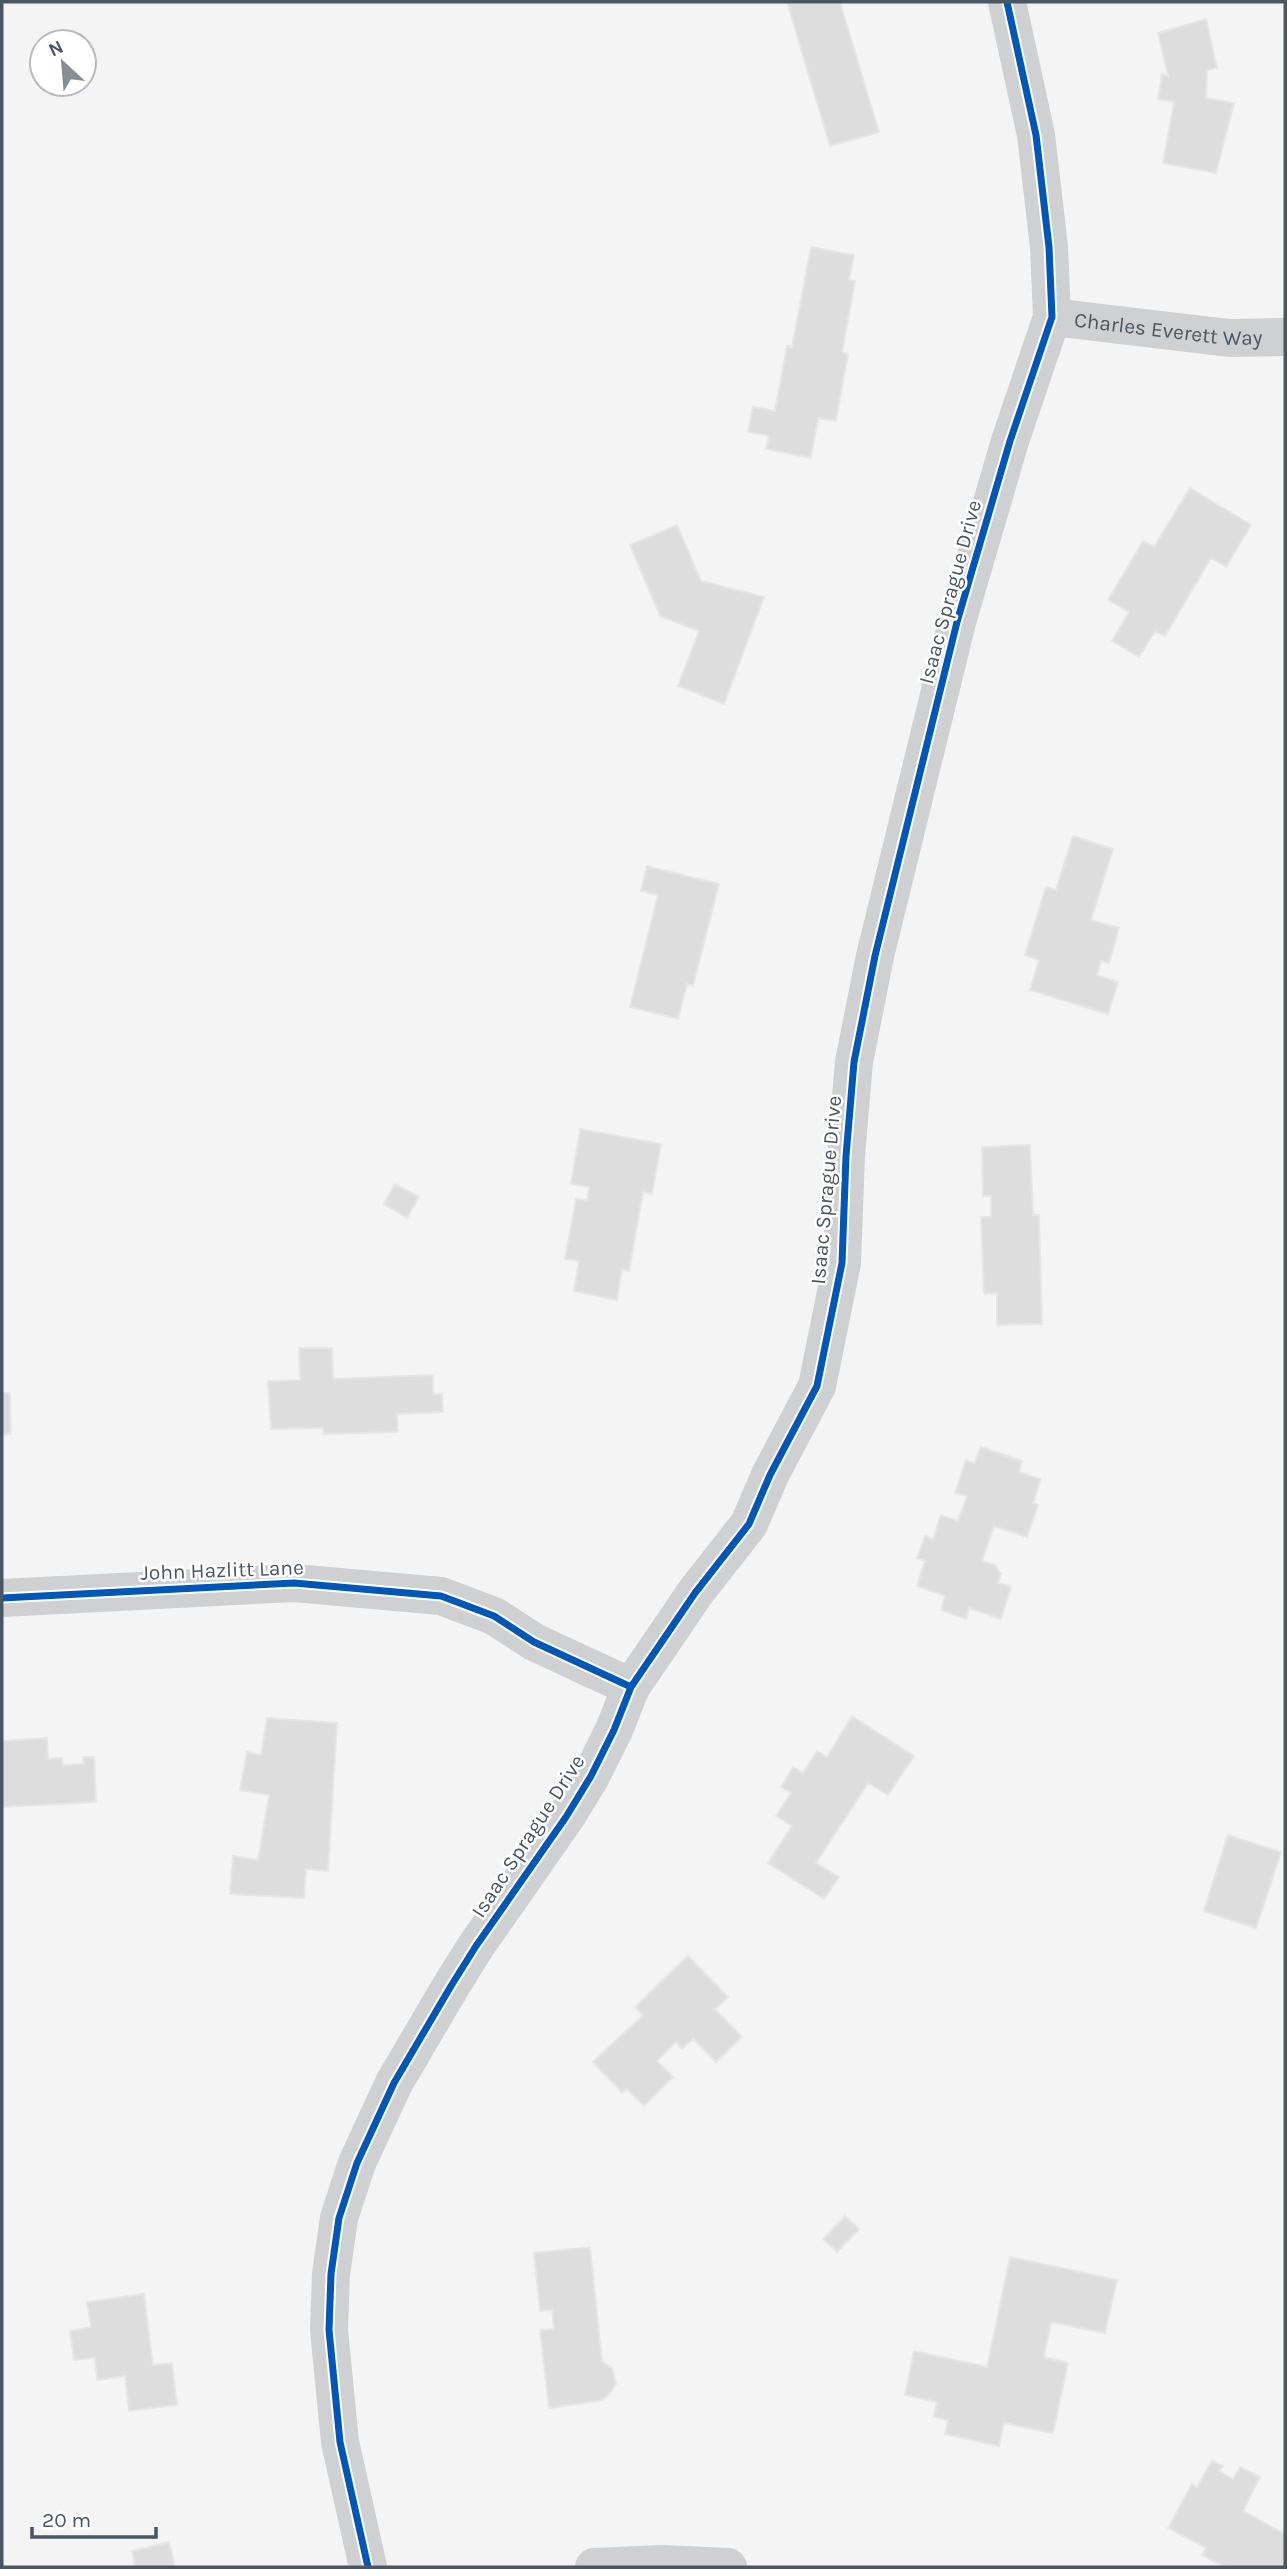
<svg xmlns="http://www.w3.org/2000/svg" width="1287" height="2569" viewBox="0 0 1287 2569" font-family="Karla,sans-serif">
<rect width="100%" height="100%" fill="#f4f4f4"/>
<!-- building -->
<path fill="#ddddde" stroke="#e5e6e7" stroke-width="2" d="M 787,2 L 840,2 L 879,132 L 830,146 Z
M 1206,19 L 1217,68 L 1207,70 L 1206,98 L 1234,103 L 1216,173 L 1163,163 L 1174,102 L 1158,99 L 1162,74 L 1168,76 L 1158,33 Z
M 811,247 L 854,255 L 849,280 L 855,281 L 842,353 L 848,354 L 836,421 L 818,418 L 811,458 L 766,449 L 769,436 L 748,432 L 753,407 L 775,411 L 787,346 L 792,347 Z
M 1190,488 L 1251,525 L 1226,567 L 1211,558 L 1165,636 L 1155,631 L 1139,657 L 1112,641 L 1129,612 L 1108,600 L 1143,541 L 1154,547 Z
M 677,525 L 701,581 L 764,597 L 724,704 L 678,686 L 699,631 L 660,616 L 630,545 Z
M 1073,836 L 1113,849 L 1091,920 L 1119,928 L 1109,963 L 1101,961 L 1097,975 L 1118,982 L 1108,1014 L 1030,990 L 1039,960 L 1025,955 L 1046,887 L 1056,890 Z
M 647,866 L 719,884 L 693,986 L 687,984 L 678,1019 L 630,1007 L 658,895 L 641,891 Z
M 580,1129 L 661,1144 L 652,1194 L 643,1192 L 629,1271 L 622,1269 L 617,1300 L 574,1291 L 579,1261 L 565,1259 L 576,1199 L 587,1200 L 589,1187 L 571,1184 Z
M 1030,1145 L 1033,1215 L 1039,1215 L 1042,1324 L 997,1325 L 997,1293 L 984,1294 L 981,1217 L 991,1217 L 991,1196 L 983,1196 L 982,1147 Z
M 395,1184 L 419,1197 L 407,1218 L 384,1204 Z
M 299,1348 L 332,1348 L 333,1379 L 433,1375 L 433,1394 L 442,1394 L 443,1412 L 397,1414 L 398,1432 L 324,1434 L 323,1428 L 271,1429 L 268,1381 L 300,1380 Z
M 2,1393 L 10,1393 L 11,1434 L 2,1434 Z
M 981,1447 L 1022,1461 L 1019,1472 L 1041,1479 L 1033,1503 L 1038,1505 L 1027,1537 L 994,1526 L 982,1561 L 995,1565 L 1001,1574 L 998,1583 L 1011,1587 L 1001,1619 L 969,1608 L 966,1619 L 941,1610 L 945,1596 L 917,1586 L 925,1561 L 917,1558 L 925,1536 L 933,1539 L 941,1515 L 958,1521 L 967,1496 L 955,1493 L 966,1460 L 974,1463 Z
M 852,1716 L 914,1756 L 888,1795 L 868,1783 L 816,1863 L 839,1877 L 824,1899 L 768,1863 L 792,1826 L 776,1816 L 791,1793 L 781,1787 L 793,1767 L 803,1773 L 817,1751 L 827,1757 Z
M 267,1718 L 337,1723 L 328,1871 L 306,1869 L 304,1898 L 230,1894 L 233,1856 L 258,1860 L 269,1795 L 240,1790 L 247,1752 L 261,1755 Z
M 47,1738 L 48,1759 L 62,1758 L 63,1765 L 84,1764 L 83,1757 L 94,1757 L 96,1802 L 2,1807 L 2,1741 Z
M 1228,1835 L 1281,1852 L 1256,1928 L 1204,1911 Z
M 688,1956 L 728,1997 L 715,2009 L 742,2037 L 716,2062 L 693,2039 L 682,2049 L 676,2042 L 657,2061 L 673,2077 L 644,2106 L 627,2089 L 622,2093 L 593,2062 L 643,2015 L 635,2007 Z
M 845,2216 L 859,2229 L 837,2252 L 823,2239 Z
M 590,2247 L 602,2361 L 612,2368 L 616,2384 L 611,2392 L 603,2400 L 549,2408 L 540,2330 L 554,2329 L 552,2310 L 540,2311 L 534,2253 Z
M 1010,2257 L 1117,2280 L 1105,2333 L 1051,2322 L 1044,2357 L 1068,2363 L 1053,2433 L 1004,2423 L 999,2446 L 945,2434 L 948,2420 L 934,2417 L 937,2402 L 905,2395 L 914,2351 L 987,2367 Z
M 144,2294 L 153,2365 L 172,2363 L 177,2405 L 129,2411 L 125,2376 L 97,2380 L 95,2358 L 74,2360 L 70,2331 L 91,2327 L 87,2302 Z
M 1212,2461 L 1223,2466 L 1219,2471 L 1233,2479 L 1240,2467 L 1260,2477 L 1243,2511 L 1285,2534 L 1285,2567 L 1225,2567 L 1202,2555 L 1206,2548 L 1168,2528 L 1192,2484 L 1197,2487 Z
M 169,2542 L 175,2567 L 135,2567 L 132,2551 Z"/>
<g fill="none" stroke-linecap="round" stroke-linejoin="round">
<!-- minor -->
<g stroke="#ced0d2" stroke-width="38">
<path id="s1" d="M 1052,317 L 1229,338 L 1285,337"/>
<path d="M 2,1598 L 294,1583 L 441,1596 L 494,1616 L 534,1642 L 631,1687"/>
<path d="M 368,2567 L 340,2442 L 329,2330 L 331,2274 L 339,2218 L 357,2163 L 394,2083 L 451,1986 L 476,1946 L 566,1817 L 591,1776 L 614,1730 L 631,1687 L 695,1593 L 749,1524 L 770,1475 L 817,1386 L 842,1263 L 846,1156 L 854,1062 L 875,956 L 957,622 L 1010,441 L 1052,317 L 1049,247 L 1036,135 L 1007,2"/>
<path d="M 594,2567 L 662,2564 L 728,2567"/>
</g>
<!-- cycleway casing -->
<g stroke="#fff" stroke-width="11">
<path id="cycleway" d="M 2,1598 L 294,1583 L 441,1596 L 494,1616 L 534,1642 L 631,1687
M 368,2567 L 340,2442 L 329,2330 L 331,2274 L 339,2218 L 357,2163 L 394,2083 L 451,1986 L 476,1946 L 566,1817 L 591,1776 L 614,1730 L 631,1687 L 695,1593 L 749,1524 L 770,1475 L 817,1386 L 842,1263 L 846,1156 L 854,1062 L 875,956 L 957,622 L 1010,441 L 1052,317 L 1049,247 L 1036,135 L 1007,2"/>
</g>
<!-- cycleway -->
<use href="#cycleway" stroke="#0057b8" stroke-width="7"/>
</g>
<g text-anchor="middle" stroke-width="5" stroke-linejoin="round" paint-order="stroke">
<!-- street labels -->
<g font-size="21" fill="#4a5661" stroke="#fff">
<text dy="7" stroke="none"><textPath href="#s1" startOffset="117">Charles Everett Way</textPath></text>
<text transform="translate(950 592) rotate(-75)" y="7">Isaac Sprague Drive</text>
<text transform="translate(826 1190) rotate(-85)" y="7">Isaac Sprague Drive</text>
<text transform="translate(222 1570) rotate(-2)" y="7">John Hazlitt Lane</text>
<text transform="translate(528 1836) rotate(-57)" y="7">Isaac Sprague Drive</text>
</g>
</g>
<!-- border -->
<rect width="1287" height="2569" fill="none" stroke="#4a5661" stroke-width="7"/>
<!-- north arrow -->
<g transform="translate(63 63) rotate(334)"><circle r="33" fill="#ffffff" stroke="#b7bbc0" stroke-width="2"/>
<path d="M0-5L12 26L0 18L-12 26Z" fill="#868d94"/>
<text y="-10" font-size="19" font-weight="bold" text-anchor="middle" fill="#4a5661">N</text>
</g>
<!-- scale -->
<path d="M32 2527v10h124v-10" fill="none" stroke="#4a5661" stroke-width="3.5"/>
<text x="42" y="2527" font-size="21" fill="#4a5661" stroke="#ffffff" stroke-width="5" paint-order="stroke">20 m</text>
</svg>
